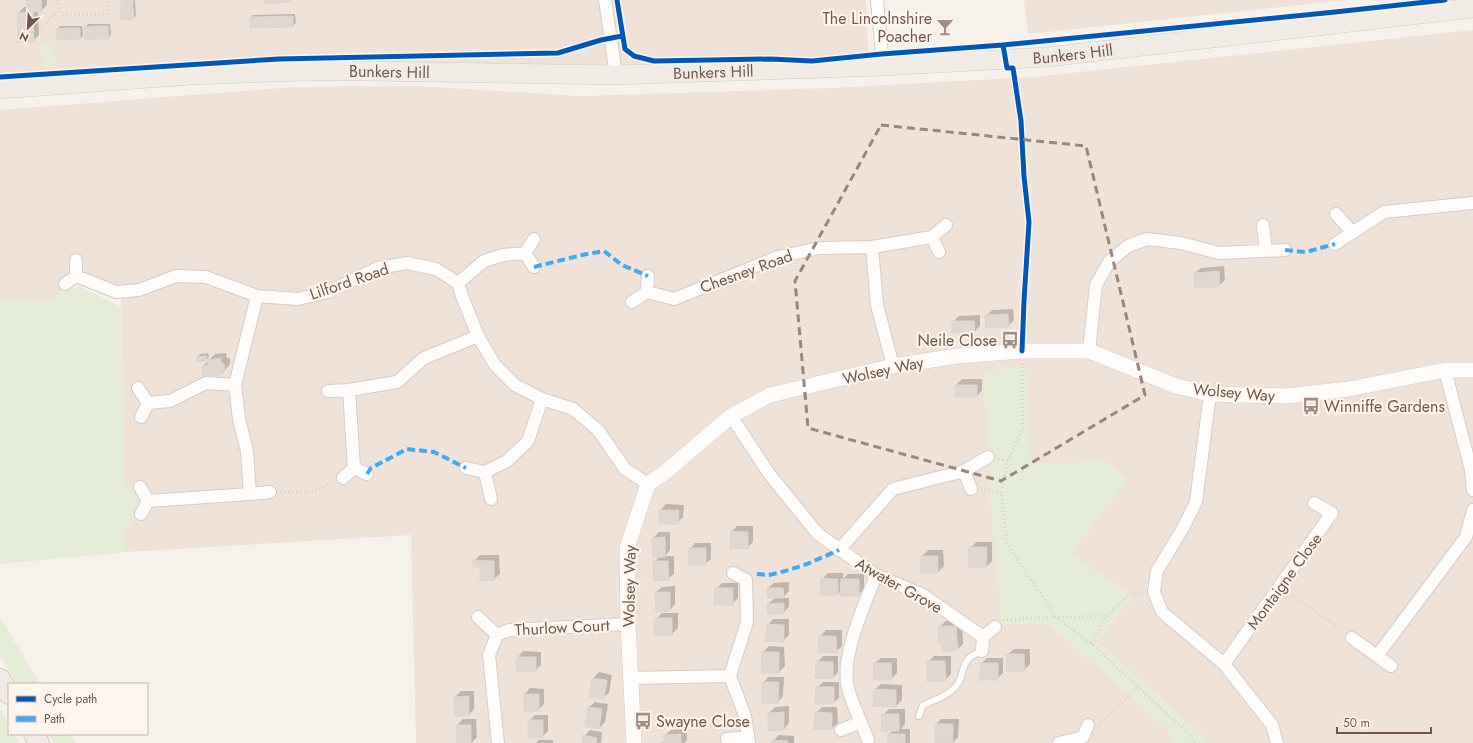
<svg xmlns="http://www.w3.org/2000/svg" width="1473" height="743" viewBox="0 0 1473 743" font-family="Jost,sans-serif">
<rect width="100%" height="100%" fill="#f6f1eb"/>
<!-- residential -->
<path fill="#efe3d9" d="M 0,0 L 866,0 L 868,54 L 648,67 L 0,87 Z
M 1024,0 L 1347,0 L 1028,34 Z
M 1473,30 L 1473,743 L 1207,743 L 1205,738 L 1096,641 L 1133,597 L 1070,553 L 1030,465 L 1024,367 L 984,372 L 991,504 L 1003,624 L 1048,623 L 1170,731 L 1173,743 L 416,743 L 411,535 L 126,552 L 124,534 L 144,502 L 124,483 L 121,285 L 102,282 L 70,269 L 62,292 L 45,303 L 0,301 L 0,110 L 296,87 L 418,86 L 580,96 L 832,88 L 1033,77 Z"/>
<!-- green -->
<path fill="#e5ecd7" d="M 54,42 L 55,67 L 42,68 L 41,43 Z
M 79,286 L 121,307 L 124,483 L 144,502 L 124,534 L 126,552 L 0,564 L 0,301 L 45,303 L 62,292 Z
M 1025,367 L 1031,463 L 1109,462 L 1128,479 L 1071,553 L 1133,597 L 1096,641 L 1205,738 L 1207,743 L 1173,743 L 1170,731 L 1048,623 L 1003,624 L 991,504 L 984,372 Z
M 0,617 L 40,684 L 17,684 L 0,655 Z
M 0,708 L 9,724 L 9,734 L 14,734 L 19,743 L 0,743 Z
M 48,734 L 71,734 L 76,743 L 54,743 Z"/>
<!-- shadow -->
<path fill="#0003" d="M 27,0 L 47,0 L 47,5 L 41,11 L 38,11 L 39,35 L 33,41 L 18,13 L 24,7 L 28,7 Z
M 122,0 L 135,0 L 136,16 L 133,18 Z
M 295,14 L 296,23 L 293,26 L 251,27 L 251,17 L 253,15 Z
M 88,24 L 110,24 L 111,35 L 108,38 L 85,27 Z
M 60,26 L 82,26 L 83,36 L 80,38 L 58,39 L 57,29 Z
M 1224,266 L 1225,280 L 1219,286 L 1195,273 L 1201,268 Z
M 1013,309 L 1014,320 L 1008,326 L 986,316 L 992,310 Z
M 980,315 L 980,326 L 974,332 L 953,322 L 959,316 Z
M 208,353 L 209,357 L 206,360 L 197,357 L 200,354 Z
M 226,353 L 227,358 L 230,358 L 230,364 L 222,374 L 203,366 L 215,354 Z
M 962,379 L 982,379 L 982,390 L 977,396 L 956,385 Z
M 666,504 L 684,505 L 683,517 L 677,523 L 660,510 Z
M 737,526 L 753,526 L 753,542 L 747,548 L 731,532 Z
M 659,532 L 670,532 L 670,550 L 665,556 L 674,556 L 674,574 L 668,579 L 654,562 L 660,556 L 653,538 Z
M 976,542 L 992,542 L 992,561 L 986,567 L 969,566 L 970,548 Z
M 695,543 L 711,543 L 711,559 L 705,564 L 690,549 Z
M 928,550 L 943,550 L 944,566 L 938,572 L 922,556 Z
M 480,555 L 499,555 L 500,574 L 494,579 L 474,561 Z
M 828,573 L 843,573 L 843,579 L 848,574 L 864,574 L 864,589 L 858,595 L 842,590 L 838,594 L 822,579 Z
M 789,582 L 789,591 L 782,598 L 789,598 L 789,607 L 783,613 L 768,604 L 776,597 L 768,588 L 774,583 Z
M 722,583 L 738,583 L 738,598 L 732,604 L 716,589 Z
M 675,586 L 675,604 L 670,610 L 656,592 L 662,587 Z
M 662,613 L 678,613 L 678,628 L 672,634 L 656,619 Z
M 773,619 L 789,619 L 789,635 L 783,641 L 768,625 Z
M 946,621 L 962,621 L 963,644 L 958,649 L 942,642 L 940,626 Z
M 826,630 L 842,630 L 842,646 L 836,652 L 820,636 Z
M 769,646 L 784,647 L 785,666 L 779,672 L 763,652 Z
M 1014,649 L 1030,649 L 1030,664 L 1024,670 L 1008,654 Z
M 523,651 L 541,652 L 541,665 L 535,671 L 518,657 Z
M 823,656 L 838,656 L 838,672 L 833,678 L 817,662 Z
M 934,656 L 951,656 L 951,674 L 945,680 L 928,662 Z
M 881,658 L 897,658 L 897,673 L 891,679 L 875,663 Z
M 987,658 L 1003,658 L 1003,673 L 997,679 L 982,663 Z
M 599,672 L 612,675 L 609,693 L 603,698 L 593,678 Z
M 768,677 L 784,677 L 783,696 L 778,702 L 763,683 Z
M 823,682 L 839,682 L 839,698 L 833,703 L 817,688 Z
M 881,684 L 902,685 L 902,700 L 896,706 L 875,689 Z
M 530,688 L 544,689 L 544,704 L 538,710 L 525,694 Z
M 461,691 L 474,691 L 474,709 L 469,715 L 455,697 Z
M 595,702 L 608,704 L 605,722 L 599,728 L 589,707 Z
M 789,706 L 789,723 L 784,729 L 769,730 L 769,713 L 775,707 Z
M 822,707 L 837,707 L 838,723 L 832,728 L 816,713 Z
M 889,709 L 905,709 L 905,724 L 901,729 L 910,729 L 910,743 L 888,743 L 889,734 L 893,730 L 883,715 Z
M 535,715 L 548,715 L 548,731 L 543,736 L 529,721 Z
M 463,719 L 476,719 L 477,737 L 471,743 L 458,743 L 457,725 Z
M 941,719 L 959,719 L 958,737 L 953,743 L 936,725 Z
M 686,729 L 687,740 L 684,743 L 661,743 L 665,740 L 665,735 L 671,730 Z
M 590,730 L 602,732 L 601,743 L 583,743 L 584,736 Z
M 779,735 L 794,736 L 794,743 L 773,743 L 773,741 Z
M 539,740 L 553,740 L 553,743 L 536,743 Z"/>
<!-- building -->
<path fill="#e0d7d1" stroke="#dfd4ce" d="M 26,0 L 41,0 L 42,12 L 27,12 Z
M 121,0 L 133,0 L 133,7 L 121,8 Z
M 264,0 L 291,0 L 291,2 L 264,4 Z
M 133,7 L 134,19 L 121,20 L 121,8 Z
M 33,12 L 34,42 L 18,42 L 17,13 Z
M 293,16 L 293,27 L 250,28 L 250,17 Z
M 96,26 L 97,39 L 85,40 L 84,27 Z
M 96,26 L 108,26 L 109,39 L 97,39 Z
M 68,28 L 80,28 L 80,39 L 69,40 Z
M 68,28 L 69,40 L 57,40 L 56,29 Z
M 1219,271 L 1220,287 L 1208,287 L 1206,272 Z
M 1206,272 L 1208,287 L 1195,288 L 1194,273 Z
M 1008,314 L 1009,327 L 986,328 L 985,315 Z
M 952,321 L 974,321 L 975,333 L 952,333 Z
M 206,356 L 206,361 L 197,362 L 196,357 Z
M 221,358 L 221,363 L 224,364 L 225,370 L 222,371 L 222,375 L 203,376 L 202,366 L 208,365 L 208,360 Z
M 955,385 L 977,385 L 977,397 L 955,397 Z
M 659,510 L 679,510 L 678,524 L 659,524 Z
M 731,531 L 748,532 L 748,549 L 730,548 Z
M 665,537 L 665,557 L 653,557 L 652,538 Z
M 969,547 L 987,547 L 986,568 L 968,567 Z
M 689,548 L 706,548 L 706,565 L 688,565 Z
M 921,556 L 938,556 L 938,573 L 920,573 Z
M 473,560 L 494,561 L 494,580 L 480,581 L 480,567 L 473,567 Z
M 653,561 L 668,561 L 669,580 L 654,581 Z
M 821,578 L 838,579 L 838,595 L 820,595 Z
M 841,579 L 859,579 L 859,596 L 840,596 Z
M 715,588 L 733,588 L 733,605 L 714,605 Z
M 767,588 L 783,588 L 784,598 L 768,598 Z
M 655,592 L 670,592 L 670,611 L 656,612 Z
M 784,603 L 784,614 L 768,614 L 767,604 Z
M 655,618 L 672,618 L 672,635 L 654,635 Z
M 767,624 L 784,625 L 784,642 L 765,641 Z
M 939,626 L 956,626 L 958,650 L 942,652 L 942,643 L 938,643 Z
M 819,636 L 836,636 L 837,653 L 818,652 Z
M 762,652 L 779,652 L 779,673 L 761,673 Z
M 1007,654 L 1024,654 L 1025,671 L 1006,671 Z
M 517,657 L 536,657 L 536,672 L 516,671 Z
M 816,661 L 833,662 L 833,679 L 815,678 Z
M 927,661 L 945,661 L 946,681 L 927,681 Z
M 874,663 L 891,663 L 892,680 L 873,680 Z
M 981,663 L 998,663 L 998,680 L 979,680 Z
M 592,678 L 607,680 L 604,699 L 589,697 Z
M 762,682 L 779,682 L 778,703 L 762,703 Z
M 816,687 L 834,687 L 834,704 L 815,704 Z
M 874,689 L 896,690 L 896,707 L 873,706 Z
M 524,694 L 539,694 L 539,711 L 524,712 Z
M 469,696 L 469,716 L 455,716 L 454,697 Z
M 588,707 L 602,709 L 599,729 L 585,726 Z
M 784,712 L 784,730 L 768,731 L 768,713 Z
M 815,712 L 832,713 L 832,729 L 814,729 Z
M 882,714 L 899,714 L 899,731 L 881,731 Z
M 528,720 L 543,720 L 543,737 L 528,738 Z
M 935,724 L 953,724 L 953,743 L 935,743 Z
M 456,725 L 471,725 L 471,743 L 457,743 Z
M 681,734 L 681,743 L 660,743 L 664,743 L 664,735 Z
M 888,734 L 905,734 L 905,743 L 887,743 Z
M 583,735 L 597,738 L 596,743 L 582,743 Z
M 772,740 L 788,741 L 788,743 L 772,743 Z"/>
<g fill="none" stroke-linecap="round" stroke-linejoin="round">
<!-- service casing -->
<g stroke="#d5cdc8" stroke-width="8">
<path id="service" d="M 919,716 L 923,705 C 937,699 951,695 959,682 C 961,679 961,676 962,673 C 966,659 969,656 982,651"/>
</g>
<!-- minor casing -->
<g stroke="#d5cdc8" stroke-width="14">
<path id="minor" d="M 605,0 L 616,75
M 877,0 L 883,66
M 1336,214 L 1352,232
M 1263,225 L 1266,251
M 932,237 L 939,252
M 1335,244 L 1384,212 L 1473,203
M 872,247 L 932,237 L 946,225
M 525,253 L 534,239
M 76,260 L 76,276
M 648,276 L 647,292 L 674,299 L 778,257 L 819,248 L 872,247 L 877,305 L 893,366
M 458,283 L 484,261 L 503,255 L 525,253 L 534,267
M 65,284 L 76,276 L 116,292 L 139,290 L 176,276 L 206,277 L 257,296 L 298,299 L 328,292 L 378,268 L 407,263 L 436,269 L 458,283 L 462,296 L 478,336 L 495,365 L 515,385 L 542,399 L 573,409 L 598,430 L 625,469 L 648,484
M 632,302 L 647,292
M 1089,351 L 1096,285 L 1109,262 L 1128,246 L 1147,239 L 1181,243 L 1219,253 L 1285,250
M 1445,370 L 1471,470 L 1473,490
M 138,388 L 148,403
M 328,391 L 349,390
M 1210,394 L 1196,502 L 1183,528 L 1157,571 L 1154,592 L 1162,612 L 1224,664 L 1272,725 L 1277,743
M 731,416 L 770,475 L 818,534 L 876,575 L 923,595 L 983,637 L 995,627
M 141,417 L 148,403 L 170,401 L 206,383 L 235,385
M 354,468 L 367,474
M 466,468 L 485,472
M 964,471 L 971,489
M 343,478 L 354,468 L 349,390 L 397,382 L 424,358 L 478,336
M 140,487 L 148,501
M 250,494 L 270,492
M 491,499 L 485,472 L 507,461 L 528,441 L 542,399
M 141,514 L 148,501 L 250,494 L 247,451 L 239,419 L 235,385 L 257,296
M 839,550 L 893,489 L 964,471 L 988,457
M 478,617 L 497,635
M 1352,638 L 1377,656
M 982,651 L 983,637
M 1224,664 L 1332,513 L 1314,503
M 1391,666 L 1377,656 L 1466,537 L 1473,510
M 730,676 L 745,716 L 749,743
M 631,678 L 730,676 L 747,622 L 746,580 L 733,573
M 841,730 L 861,722
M 727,739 L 748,737
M 868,740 C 862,724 852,704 848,688 C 840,656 865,605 876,575
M 498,743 L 489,655 L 497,635 L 509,630 L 628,624
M 1059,743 L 1083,737 L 1088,725"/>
</g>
<!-- tertiary casing -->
<g stroke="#d5cdc8" stroke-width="16">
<path id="tertiary" d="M 634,743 L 628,624 L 627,548 L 648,484 L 663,474 L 731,416 L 770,395 L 893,366 L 957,356 L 1022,351 L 1089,351 L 1176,386 L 1210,394 L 1286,396 L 1349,389 L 1445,370 L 1473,370"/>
</g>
<!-- primary casing -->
<g stroke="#d5ccc7" stroke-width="20">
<g id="primary">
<path id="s1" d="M 0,89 L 190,75 L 301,71 L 367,71 L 616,75 L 883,66 L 1047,57 L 1473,8"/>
</g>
</g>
<!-- trunk casing -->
<g stroke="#d5ccc7" stroke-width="22">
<path id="trunk" d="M 0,679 L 9,694
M 34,734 L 39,743"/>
</g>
<!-- path -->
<path stroke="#d9d1ce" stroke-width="2.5" stroke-dasharray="1 3" stroke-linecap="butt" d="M 57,0 L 61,13 L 66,15 L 107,14 L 107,0
M 40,28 L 43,27 L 59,10
M 1022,363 L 1023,428 L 1008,460 L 1001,493 L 1007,544 L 1056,617 L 1092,644 L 1192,737 L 1195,743
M 999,459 L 1008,460
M 981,490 L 1001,493
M 280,492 L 315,491 L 333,482
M 1289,593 L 1343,631
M 1003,620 L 1056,617 L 1107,616 L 1129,594 L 1144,593
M 1092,644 L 1107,616
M 1099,725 L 1139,686"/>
<!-- service -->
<use href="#service" stroke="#fefdfc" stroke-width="6"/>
<!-- minor -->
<use href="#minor" stroke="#fefdfc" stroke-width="12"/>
<!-- tertiary -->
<use href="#tertiary" stroke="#fefdfc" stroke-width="15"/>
<!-- primary -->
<use href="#primary" stroke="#f2ece6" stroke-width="19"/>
<!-- trunk -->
<use href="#trunk" stroke="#f1eae6" stroke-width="20"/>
<!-- quiet -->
<path stroke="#3fa9f5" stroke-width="4" stroke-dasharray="8 4" stroke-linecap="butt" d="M 1285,250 L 1306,252 L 1335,244
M 534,267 L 582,255 L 604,251 L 622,265 L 648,276
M 367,474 L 371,468 L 407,449 L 434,452 L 466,468
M 757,574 L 769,575 L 789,570 L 807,564 L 839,550"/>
<!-- cycleway casing -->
<g stroke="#fef6ed" stroke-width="8">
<path id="cycleway" d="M 617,0 L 625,49 L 634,56 L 654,61 L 771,59 L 812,61 L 882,54 L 1003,45 L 1335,12 L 1445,0
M 1003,45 L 1007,68 L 1013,68 L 1021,121 L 1024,176 L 1029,222 L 1024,301 L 1022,351
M 0,77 L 279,59 L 558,53 L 601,40 L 622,36"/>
</g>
<!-- cycleway -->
<use href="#cycleway" stroke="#0057b8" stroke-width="5"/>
</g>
<!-- marked area -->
<path fill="none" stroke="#9a857c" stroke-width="3" stroke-dasharray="8 5" stroke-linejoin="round" d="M 881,125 L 1086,146 L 1145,395 L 1001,481 L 808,428 L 795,281 Z"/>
<!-- icons -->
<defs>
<g id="bar-bare" transform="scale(1.38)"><path d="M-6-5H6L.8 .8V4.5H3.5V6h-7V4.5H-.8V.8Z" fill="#a18d84" stroke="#fef6ed" stroke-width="2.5" paint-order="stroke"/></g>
<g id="bus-bare" transform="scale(1.38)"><path d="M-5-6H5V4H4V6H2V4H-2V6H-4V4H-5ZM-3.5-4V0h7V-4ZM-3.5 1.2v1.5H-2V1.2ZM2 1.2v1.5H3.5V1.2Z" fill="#a18d84" stroke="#fef6ed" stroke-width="2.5" paint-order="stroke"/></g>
</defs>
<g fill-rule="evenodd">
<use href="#bar-bare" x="945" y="27"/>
<use href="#bus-bare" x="1010" y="340"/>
<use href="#bus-bare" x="1311" y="406"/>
<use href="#bus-bare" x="643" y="721"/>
</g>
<g text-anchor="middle" stroke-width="4" stroke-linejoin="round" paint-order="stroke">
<!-- poi labels -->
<g font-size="16" fill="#73574d" stroke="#fef6ed" text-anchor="end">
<text x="932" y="24">The Lincolnshire<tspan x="932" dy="18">Poacher</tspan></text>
<text x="997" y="346">Neile Close</text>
<text x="1324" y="412" text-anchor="start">Winniffe Gardens</text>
<text x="656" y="727" text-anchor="start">Swayne Close</text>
</g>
<!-- street labels -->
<g font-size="16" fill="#73574d" stroke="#fef6ed">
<text dy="6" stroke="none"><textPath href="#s1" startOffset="1074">Bunkers Hill</textPath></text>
<text dy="6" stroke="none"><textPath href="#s1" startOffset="390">Bunkers Hill</textPath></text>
<text dy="6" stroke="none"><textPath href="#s1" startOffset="714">Bunkers Hill</textPath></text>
<text transform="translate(746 271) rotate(-20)" y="6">Chesney Road</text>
<text transform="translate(349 281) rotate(-19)" y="6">Lilford Road</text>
<text transform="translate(883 370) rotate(-12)" y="6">Wolsey Way</text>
<text transform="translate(1234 392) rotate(5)" y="6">Wolsey Way</text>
<text transform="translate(1284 581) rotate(-54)" y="6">Montaigne Close</text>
<text transform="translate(899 585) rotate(29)" y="6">Atwater Grove</text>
<text transform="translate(629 586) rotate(-89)" y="6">Wolsey Way</text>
<text transform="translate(562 627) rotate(-3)" y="6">Thurlow Court</text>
</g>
</g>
<!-- legend -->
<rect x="8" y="683" width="140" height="52" fill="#fef6ed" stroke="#c6b6ad"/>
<rect x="16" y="696" width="20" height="6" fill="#0057b8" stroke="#c6b6ad"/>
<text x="44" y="703" font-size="12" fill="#73574d">Cycle path</text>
<rect x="16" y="716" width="20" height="6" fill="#3fa9f5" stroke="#c6b6ad"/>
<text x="44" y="723" font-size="12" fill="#73574d">Path</text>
<!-- north arrow -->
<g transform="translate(28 28) rotate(204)" stroke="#fef6ed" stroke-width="3" paint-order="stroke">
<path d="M0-3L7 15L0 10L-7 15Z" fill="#73574d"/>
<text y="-6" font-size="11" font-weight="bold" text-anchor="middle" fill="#73574d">N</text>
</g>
<!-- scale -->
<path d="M1337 727v6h94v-6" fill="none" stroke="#73574d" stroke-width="2"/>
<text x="1343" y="727" font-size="12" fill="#73574d" stroke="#fef6ed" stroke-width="3" paint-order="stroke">50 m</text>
</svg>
